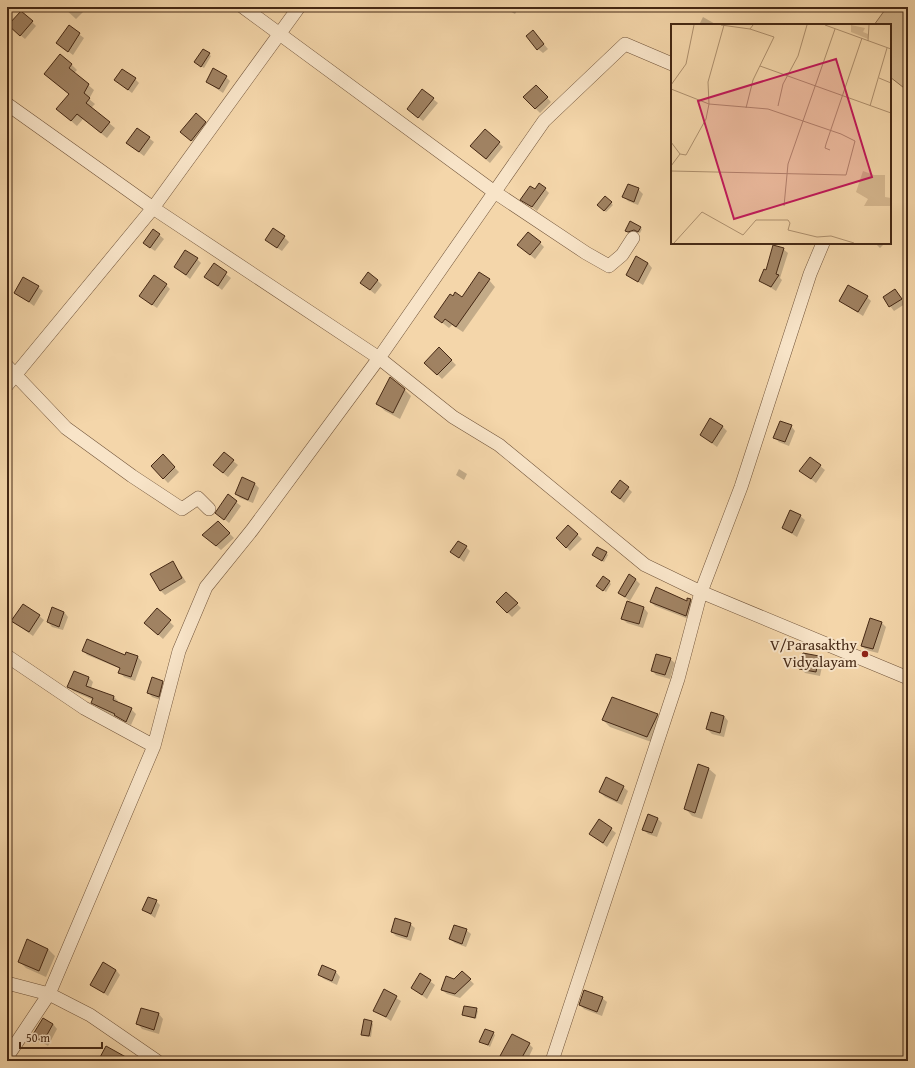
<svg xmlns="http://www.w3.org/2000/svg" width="915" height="1068" viewBox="0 0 915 1068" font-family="'Gentium Book Plus',serif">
<rect width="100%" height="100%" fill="#f4d6aa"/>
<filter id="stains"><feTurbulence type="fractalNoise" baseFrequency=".005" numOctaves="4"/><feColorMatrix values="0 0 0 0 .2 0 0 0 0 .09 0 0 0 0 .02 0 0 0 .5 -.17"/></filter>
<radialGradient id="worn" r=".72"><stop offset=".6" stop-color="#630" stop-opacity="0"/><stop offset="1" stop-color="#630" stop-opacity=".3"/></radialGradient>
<!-- green -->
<path fill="#d6b890" stroke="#8e7052" d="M 887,7 L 908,7 L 908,91 L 890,77 L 890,25 L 874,25 Z"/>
<!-- shadow -->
<path fill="#0003" d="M 63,7 L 84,7 L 86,9 L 76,19 Z
M 503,7 L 519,7 L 515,14 Z
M 703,17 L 717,25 L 699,25 Z
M 32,22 L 36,26 L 25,39 L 14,30 Z
M 69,27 L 84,38 L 73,55 L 57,43 Z
M 537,36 L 548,49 L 543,53 L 538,49 Z
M 203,50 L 211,56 L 204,68 L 198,64 Z
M 71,64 L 77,70 L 74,73 L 94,90 L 89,99 L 95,104 L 91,108 L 115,128 L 107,138 L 83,119 L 77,126 L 63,114 L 69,94 L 51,79 Z
M 226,77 L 230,81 L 223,93 L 207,82 Z
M 135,79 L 139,83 L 132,93 L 115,80 Z
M 536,86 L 551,102 L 540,113 L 524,97 Z
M 433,99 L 438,103 L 423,121 L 413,113 Z
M 205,122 L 209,127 L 196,144 L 186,136 Z
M 137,129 L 154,142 L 144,156 L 132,147 Z
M 485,131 L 503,147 L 490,163 L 476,151 Z
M 545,189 L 549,193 L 537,211 L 522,200 L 535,190 Z
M 638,189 L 643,194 L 638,205 L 628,201 L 624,197 Z
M 605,197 L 613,205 L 606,212 L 598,205 Z
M 640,228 L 642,229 L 640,233 L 636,232 L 630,234 L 626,231 Z
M 153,230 L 164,239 L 155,251 L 149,247 Z
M 284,237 L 289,242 L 282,251 L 271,244 Z
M 540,243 L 544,247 L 535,259 L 523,249 Z
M 875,243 L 885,243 L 880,248 Z
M 783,249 L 788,253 L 780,278 L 782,280 L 776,291 L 761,281 Z
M 197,259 L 201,263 L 190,279 L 175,267 Z
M 648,263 L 652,268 L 643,285 L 627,275 Z
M 214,265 L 231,278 L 222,290 L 206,277 Z
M 489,280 L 495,287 L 463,332 L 452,325 L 449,328 L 435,317 L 453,297 L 462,298 Z
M 378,281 L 382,285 L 375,294 L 366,287 Z
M 166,285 L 170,289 L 157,308 L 145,300 Z
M 38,287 L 43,291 L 34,306 L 15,292 Z
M 895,290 L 905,304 L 894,311 L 890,306 Z
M 867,297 L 871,301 L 863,316 L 840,301 Z
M 439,348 L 456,365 L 442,379 L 426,363 Z
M 404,389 L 411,396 L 400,419 L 385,411 L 378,404 Z
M 722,426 L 727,431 L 717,447 L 701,435 Z
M 791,426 L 795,431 L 789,446 L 779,442 L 774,437 Z
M 163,456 L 179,472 L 168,483 L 152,466 Z
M 810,458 L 825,470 L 816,483 L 801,471 Z
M 233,461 L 238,465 L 228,477 L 219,470 Z
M 459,469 L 467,474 L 464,480 L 456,475 Z
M 242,479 L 255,484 L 259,488 L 253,503 L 240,498 L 236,494 Z
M 628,488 L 632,492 L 624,503 L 612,492 Z
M 228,496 L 241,506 L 229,523 L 217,513 Z
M 800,516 L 805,520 L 797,537 L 783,528 Z
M 218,522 L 234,538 L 221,550 L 208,539 Z
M 568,526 L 582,539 L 570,551 L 557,538 Z
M 466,547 L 470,551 L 464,562 L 452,552 Z
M 606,553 L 608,555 L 604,562 L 595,557 Z
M 173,562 L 186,582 L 165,595 L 160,590 Z
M 635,579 L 640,584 L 630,601 L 619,593 Z
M 609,582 L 611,584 L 606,592 L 599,587 Z
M 506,593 L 521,608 L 512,617 L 497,602 Z
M 690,600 L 695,604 L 691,620 L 655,606 L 651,602 L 687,602 Z
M 627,602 L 644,608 L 648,613 L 643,628 L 627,623 L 622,618 Z
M 157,610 L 174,626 L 163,639 L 150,627 Z
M 64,612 L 68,617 L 63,630 L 52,627 L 48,622 Z
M 39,616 L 44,620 L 33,636 L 12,621 Z
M 881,622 L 886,627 L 878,653 L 866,650 L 862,646 Z
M 83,650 L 126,656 L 127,653 L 138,657 L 142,662 L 135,681 L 124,677 L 120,672 L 121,669 L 87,655 Z
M 804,654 L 819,657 L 823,662 L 820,676 L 805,673 L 801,668 Z
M 670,659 L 675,663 L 670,679 L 656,675 L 652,670 Z
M 89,678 L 93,682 L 91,688 L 114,697 L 118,701 L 117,703 L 131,709 L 136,714 L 131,725 L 97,707 L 93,703 L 93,700 L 73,691 L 69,687 Z
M 162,682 L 167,687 L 163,701 L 152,697 L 148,692 Z
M 658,715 L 664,722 L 654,743 L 610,727 L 603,720 Z
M 724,716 L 728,721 L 724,737 L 712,734 L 707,729 Z
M 709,769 L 716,775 L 702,819 L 692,816 L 686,809 Z
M 623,787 L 628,791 L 622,805 L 605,797 L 600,792 Z
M 648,815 L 658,819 L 662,823 L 657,837 L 648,834 L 643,829 Z
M 599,820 L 616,833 L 607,847 L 590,834 Z
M 156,901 L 160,905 L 155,918 L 144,910 Z
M 410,924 L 415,928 L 411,941 L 396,936 L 392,932 Z
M 466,930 L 471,934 L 466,947 L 455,943 L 450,939 Z
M 28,941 L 48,949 L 55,956 L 46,977 L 26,968 L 19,961 Z
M 323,967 L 336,972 L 340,977 L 337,985 L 324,979 L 319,975 Z
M 116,970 L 120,975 L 108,996 L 92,985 Z
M 462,972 L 474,984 L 460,998 L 447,994 L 442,990 Z
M 420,974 L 435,985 L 427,999 L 412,988 Z
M 385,991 L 401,1001 L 391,1021 L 374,1010 Z
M 602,998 L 607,1002 L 602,1016 L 584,1009 L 580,1005 Z
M 142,1009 L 159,1014 L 163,1019 L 159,1034 L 142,1029 L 138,1024 Z
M 476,1009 L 478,1011 L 476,1019 L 463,1015 Z
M 371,1022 L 373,1024 L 371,1037 L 364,1036 L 362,1034 Z
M 53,1024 L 57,1029 L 48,1046 L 33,1036 Z
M 493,1033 L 495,1035 L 490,1047 L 481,1041 Z
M 529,1044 L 533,1048 L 527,1061 L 507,1061 L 502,1056 Z"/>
<!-- building -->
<path fill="#a08262" stroke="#452814" d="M 21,11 L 33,21 L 20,36 L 8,25 Z
M 69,25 L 80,33 L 68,52 L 56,43 Z
M 533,30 L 544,44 L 537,50 L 526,36 Z
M 203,49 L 210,53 L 201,67 L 194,62 Z
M 60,54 L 72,64 L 69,68 L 89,84 L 84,93 L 90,98 L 86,103 L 110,122 L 101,133 L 77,114 L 71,121 L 56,109 L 69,94 L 44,74 Z
M 213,68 L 227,76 L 219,89 L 206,82 Z
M 122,69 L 136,78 L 128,90 L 114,80 Z
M 536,85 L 548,97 L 535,109 L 523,97 Z
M 422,89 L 434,98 L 418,118 L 407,109 Z
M 196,113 L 206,122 L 191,141 L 180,132 Z
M 137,128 L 150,137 L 139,152 L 126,143 Z
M 485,129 L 500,142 L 486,159 L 470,146 Z
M 539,183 L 546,188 L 532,207 L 520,200 L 530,186 L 535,189 Z
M 628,184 L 639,188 L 634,202 L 622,197 Z
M 605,196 L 612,202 L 604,211 L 597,205 Z
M 630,221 L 641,227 L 638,232 L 634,230 L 628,232 L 625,231 Z
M 273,228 L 285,236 L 277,248 L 265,240 Z
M 153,229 L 160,234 L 150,248 L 143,243 Z
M 528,232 L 541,242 L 530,255 L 517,245 Z
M 773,245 L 784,248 L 776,274 L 779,275 L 771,287 L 759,281 L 764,269 L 766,270 Z
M 185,250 L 198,258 L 186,275 L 174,267 Z
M 636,256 L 648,263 L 638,282 L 626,275 Z
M 214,263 L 227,272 L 218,286 L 204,277 Z
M 368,272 L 378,280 L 370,290 L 360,283 Z
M 479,272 L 490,279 L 456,327 L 445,319 L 442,323 L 434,317 L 450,294 L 453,296 L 455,292 L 462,297 Z
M 154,275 L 167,284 L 152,305 L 139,296 Z
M 23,277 L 39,286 L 29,302 L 14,293 Z
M 848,285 L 868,296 L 858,312 L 839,301 Z
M 895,289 L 902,299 L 889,307 L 883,297 Z
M 439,347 L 452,360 L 437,375 L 424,363 Z
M 390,377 L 405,389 L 393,413 L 376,404 Z
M 710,418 L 723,426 L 712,443 L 700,435 Z
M 780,421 L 792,425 L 785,442 L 773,438 Z
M 224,452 L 234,460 L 223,473 L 213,465 Z
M 163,454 L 175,467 L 163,479 L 151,466 Z
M 810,457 L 821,465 L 811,479 L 799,471 Z
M 242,477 L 255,483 L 248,500 L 235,494 Z
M 620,480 L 629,487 L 620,499 L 611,492 Z
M 228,494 L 237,501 L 224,520 L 215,513 Z
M 790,510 L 801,515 L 792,533 L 782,528 Z
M 218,521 L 230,533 L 216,546 L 202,535 Z
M 568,525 L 578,534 L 566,548 L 556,538 Z
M 458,541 L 467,546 L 459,558 L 450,552 Z
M 597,547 L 607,552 L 602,561 L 592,555 Z
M 173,561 L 182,578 L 160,591 L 150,574 Z
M 629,574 L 636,579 L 625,597 L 618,593 Z
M 603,576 L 610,581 L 603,591 L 596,586 Z
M 656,587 L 687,601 L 687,598 L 691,599 L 686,616 L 650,602 Z
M 506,592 L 518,603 L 507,613 L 496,602 Z
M 627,601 L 644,607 L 639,624 L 621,619 Z
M 23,604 L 40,615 L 29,632 L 11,621 Z
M 52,607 L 64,612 L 59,627 L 47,622 Z
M 157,608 L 171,620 L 158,635 L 144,623 Z
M 870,618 L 882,622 L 873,649 L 861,646 Z
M 87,639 L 125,655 L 126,652 L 138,656 L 131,677 L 118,673 L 120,668 L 82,651 Z
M 803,653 L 819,656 L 816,672 L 799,669 Z
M 656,654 L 671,658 L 665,675 L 651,671 Z
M 74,671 L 89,677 L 86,686 L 114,696 L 113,700 L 132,708 L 126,722 L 114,715 L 115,714 L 91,703 L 93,698 L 67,687 Z
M 152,677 L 163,681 L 159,697 L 147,693 Z
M 612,697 L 658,714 L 647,737 L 602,720 Z
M 711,712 L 724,716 L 720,733 L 706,729 Z
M 698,764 L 709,768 L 695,813 L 684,809 Z
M 606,777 L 624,786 L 617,801 L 599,792 Z
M 648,814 L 658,818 L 652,833 L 642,830 Z
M 599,819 L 612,828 L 603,843 L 589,834 Z
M 148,897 L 157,900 L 151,914 L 142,910 Z
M 395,918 L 411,923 L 407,937 L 391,932 Z
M 454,925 L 467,929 L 462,944 L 449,939 Z
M 27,939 L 48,949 L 39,971 L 18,962 Z
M 103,962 L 116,970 L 104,993 L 90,985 Z
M 322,965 L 336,971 L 332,981 L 318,975 Z
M 462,971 L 471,979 L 455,994 L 441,990 L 446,976 L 454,979 Z
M 420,973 L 431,980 L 422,995 L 411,988 Z
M 384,989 L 397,996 L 386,1017 L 373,1011 Z
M 584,990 L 603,997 L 597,1012 L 579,1005 Z
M 464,1006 L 477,1008 L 475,1018 L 462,1015 Z
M 141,1008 L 159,1013 L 154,1030 L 136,1024 Z
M 43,1018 L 53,1024 L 43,1042 L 32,1036 Z
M 364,1019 L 372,1021 L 369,1036 L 361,1035 Z
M 485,1029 L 494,1032 L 488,1045 L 479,1042 Z
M 512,1034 L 530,1043 L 520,1061 L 510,1061 L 500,1056 Z
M 106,1046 L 133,1061 L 98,1061 Z"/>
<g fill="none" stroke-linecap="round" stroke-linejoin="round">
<!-- minor casing -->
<g stroke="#71543a" stroke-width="14">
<path id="minor" d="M 243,7 L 493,191 L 586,253 L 609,266 L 622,255 L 633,238
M 7,104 L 153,208 L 379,358 L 453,417 L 499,445 L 645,565 L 701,592 L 908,678
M 7,366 L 66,428 L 132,476 L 182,509 L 198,498 L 209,509
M 7,385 L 153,208 L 299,7
M 7,656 L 84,708 L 154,746
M 7,983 L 49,994 L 90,1015 L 157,1061
M 7,1057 L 49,994 L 154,746 L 179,651 L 206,587 L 252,530 L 379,358 L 544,121 L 625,44 L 672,64
M 552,1061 L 678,679 L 701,592 L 741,487 L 810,274 L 823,243"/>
</g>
<!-- minor -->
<use href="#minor" stroke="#f8e4c8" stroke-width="13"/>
</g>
<!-- markers -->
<circle fill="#8f2418" stroke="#f8e4c8" stroke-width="1.5" cx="865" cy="654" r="4"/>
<g text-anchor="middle" stroke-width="4" stroke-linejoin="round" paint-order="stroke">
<!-- poi labels -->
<g font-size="15" fill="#452814" stroke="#f8e4c8" text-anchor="end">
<text x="857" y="650">V/Parasakthy<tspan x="857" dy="17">Vidyalayam</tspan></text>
</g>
</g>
<!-- overview -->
<g transform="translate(671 24)">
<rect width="220" height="220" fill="#f4d6aa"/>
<path d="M 180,1 L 194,4 L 192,8 L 197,10 L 197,15 L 180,8 ZM 192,147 L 203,151 L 214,151 L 214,173 L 220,174 L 220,182 L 193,182 L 197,175 L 185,168 Z" fill="#d6b890"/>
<path fill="none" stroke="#ae906e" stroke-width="1" d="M 50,1 L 79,5 L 82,1M 154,1 L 220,25M 197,17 L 198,1M 89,42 L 220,89M 208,54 L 220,59M 0,61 L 15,40 L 23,1M 0,65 L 38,80 L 97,85 L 170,110 L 184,117 L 175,151 L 0,147M 107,82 L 112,60 L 127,32 L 136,1M 199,82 L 216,24M 75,84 L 82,56 L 103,13 L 79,5M 0,118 L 9,130 L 0,142M 159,126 L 154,124 L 155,120 L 191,14M 9,130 L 15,131 L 35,95 L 38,80 L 37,58 L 53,1M 113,182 L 117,140 L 164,5M 3,219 L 31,188 L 72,211 L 85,196 L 117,196 L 119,199 L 117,206 L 146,213 L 160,212 L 183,219"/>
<path fill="#c2185b" fill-opacity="0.15" stroke="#c2185b" stroke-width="2" d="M 165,35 L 201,153 L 63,195 L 27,77 Z"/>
<rect width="220" height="220" fill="none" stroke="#452814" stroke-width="2"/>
</g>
<!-- margin -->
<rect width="915" height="1068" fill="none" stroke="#f4d6aa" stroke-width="24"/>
<rect x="8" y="8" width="899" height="1052" fill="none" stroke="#452814" stroke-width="2"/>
<rect x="12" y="12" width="891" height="1044" fill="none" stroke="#452814"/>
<!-- scale -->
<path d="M20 1042v6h82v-6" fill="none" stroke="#452814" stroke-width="2"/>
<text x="26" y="1042" font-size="12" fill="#452814" stroke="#f8e4c8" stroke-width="3" paint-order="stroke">50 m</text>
<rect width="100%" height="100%" filter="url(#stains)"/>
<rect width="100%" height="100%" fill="url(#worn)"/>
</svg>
